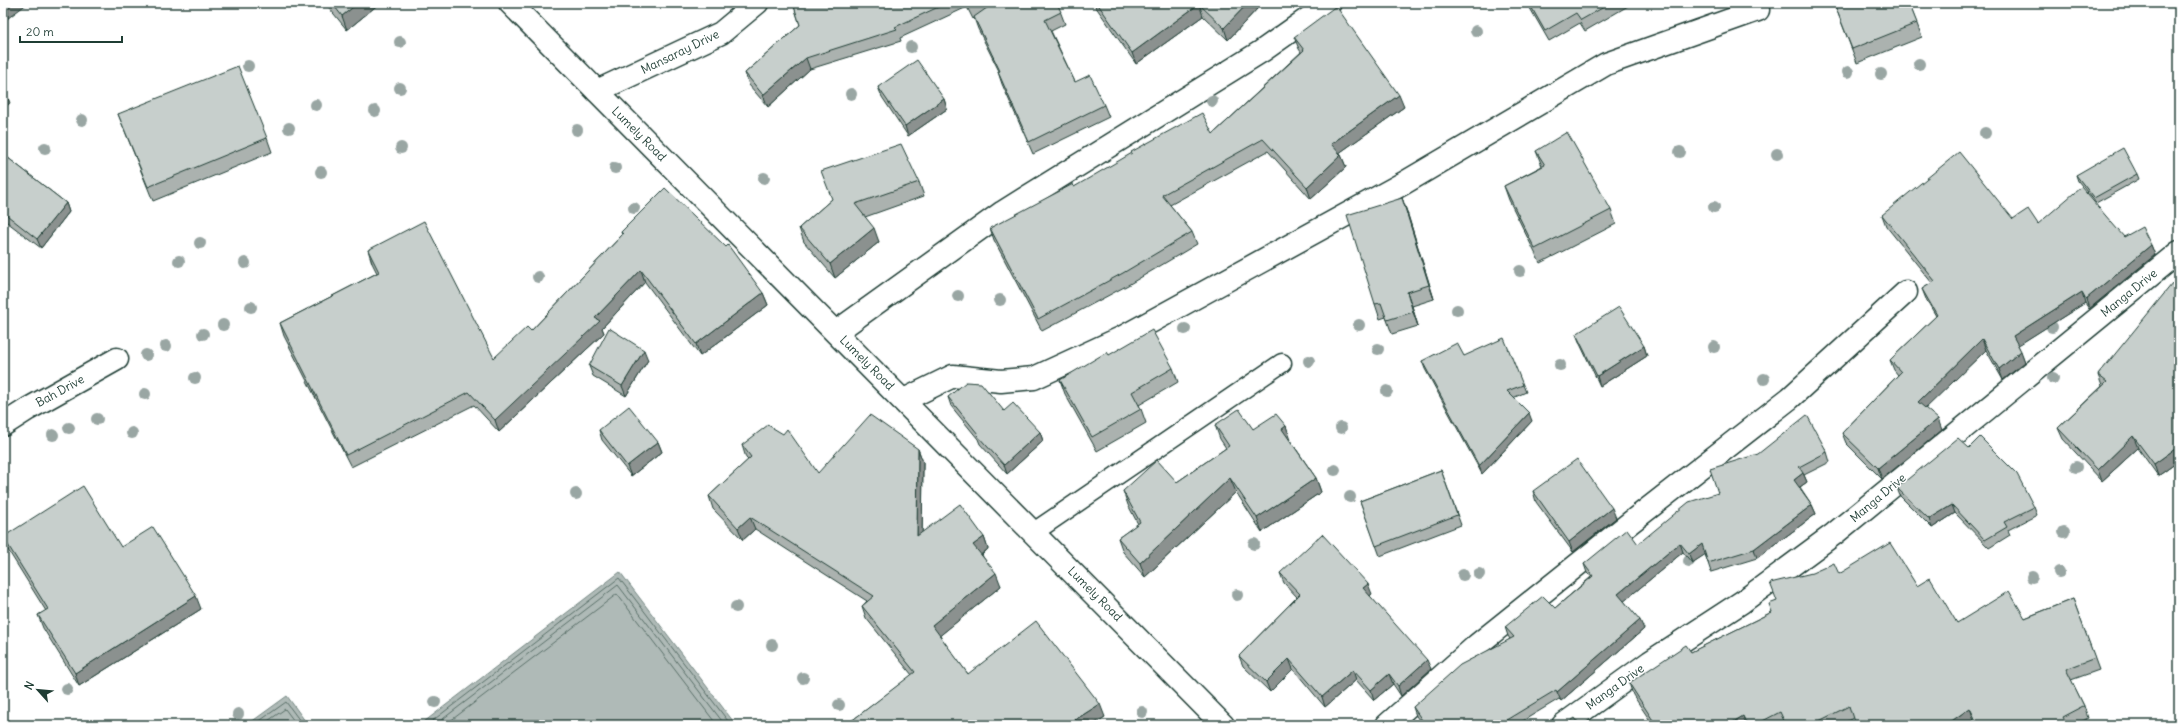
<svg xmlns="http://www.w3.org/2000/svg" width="2182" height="728" viewBox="0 0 2182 728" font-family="Delius,sans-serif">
<rect width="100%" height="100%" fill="#fff"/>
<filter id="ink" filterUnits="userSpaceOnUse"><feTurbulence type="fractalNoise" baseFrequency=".025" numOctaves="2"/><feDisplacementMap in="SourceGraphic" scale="8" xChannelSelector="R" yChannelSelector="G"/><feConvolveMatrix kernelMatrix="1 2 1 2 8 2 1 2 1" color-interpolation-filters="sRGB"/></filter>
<g filter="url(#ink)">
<!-- water -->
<path fill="#afbab7" stroke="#758883" d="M 620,572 L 736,725 L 420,725 Z
M 287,696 L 308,725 L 247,725 Z"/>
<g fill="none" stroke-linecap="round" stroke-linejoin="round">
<!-- shore -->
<path stroke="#596f68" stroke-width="1" d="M 254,725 L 286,702 L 303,725
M 262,725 L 285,709 L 297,725
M 427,725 L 619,578 L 731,725
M 435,725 L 618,585 L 725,725
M 445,725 L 617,594 L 717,725"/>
<!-- lane casing -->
<g stroke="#1f3d34" stroke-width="21">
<path id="lane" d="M 1034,532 L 1282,363"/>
</g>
<!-- street casing -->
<g stroke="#1f3d34" stroke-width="25">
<path id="street" d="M 597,91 L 721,33 L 757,3
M 836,332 L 1003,212 L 1262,51 L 1330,3
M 904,400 L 953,376 L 1001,381 L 1034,378 L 1123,337 L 1404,183 L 1606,64 L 1758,10
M 3,425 L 28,409 L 117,359
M 1387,725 L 1477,645 L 1631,522 L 1790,398 L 1906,292
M 1563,725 L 1650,662 L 1742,602 L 1834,534 L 2179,252"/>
</g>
<!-- secondary casing -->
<g stroke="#1f3d34" stroke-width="25">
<path id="secondary" d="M 510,3 L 1223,725"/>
</g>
<!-- lane -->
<use href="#lane" stroke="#fff" stroke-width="18"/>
<!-- street -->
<use href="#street" stroke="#fff" stroke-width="22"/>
<!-- secondary -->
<use href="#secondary" stroke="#fff" stroke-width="22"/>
</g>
<!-- trees -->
<g fill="#99a6a3">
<circle cx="1476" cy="31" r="6"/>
<circle cx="400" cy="42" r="6"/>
<circle cx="911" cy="47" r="6"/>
<circle cx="1919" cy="64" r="6"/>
<circle cx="248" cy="66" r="6"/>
<circle cx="1848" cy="72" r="6"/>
<circle cx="1881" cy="74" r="6"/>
<circle cx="400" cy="88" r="6"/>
<circle cx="851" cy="94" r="6"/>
<circle cx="1212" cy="101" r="6"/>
<circle cx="316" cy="105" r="6"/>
<circle cx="375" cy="111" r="6"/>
<circle cx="82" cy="120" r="6"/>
<circle cx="289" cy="128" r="6"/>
<circle cx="577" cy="130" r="6"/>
<circle cx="1985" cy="133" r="6"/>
<circle cx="45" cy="148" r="6"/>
<circle cx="401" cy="148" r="6"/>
<circle cx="1680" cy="152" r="6"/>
<circle cx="1777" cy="154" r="6"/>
<circle cx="615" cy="168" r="6"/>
<circle cx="321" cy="172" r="6"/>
<circle cx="764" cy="178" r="6"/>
<circle cx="1714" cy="207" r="6"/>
<circle cx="634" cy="208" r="6"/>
<circle cx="200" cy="243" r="6"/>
<circle cx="179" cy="261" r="6"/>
<circle cx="245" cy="263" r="6"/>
<circle cx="1520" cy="271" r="6"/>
<circle cx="538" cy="277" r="6"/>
<circle cx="958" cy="296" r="6"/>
<circle cx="1000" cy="300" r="6"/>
<circle cx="251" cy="307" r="6"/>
<circle cx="1457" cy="310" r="6"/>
<circle cx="223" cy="325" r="6"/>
<circle cx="1359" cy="325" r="6"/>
<circle cx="2052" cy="327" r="6"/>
<circle cx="1185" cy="329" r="6"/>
<circle cx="203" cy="334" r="6"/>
<circle cx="166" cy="346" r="6"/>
<circle cx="1714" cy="347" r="6"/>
<circle cx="1378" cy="349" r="6"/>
<circle cx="146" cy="355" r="6"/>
<circle cx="1309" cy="361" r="6"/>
<circle cx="1560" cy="365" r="6"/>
<circle cx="195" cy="378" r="6"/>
<circle cx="2053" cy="378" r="6"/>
<circle cx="1764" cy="379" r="6"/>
<circle cx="1387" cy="391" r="6"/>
<circle cx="145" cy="394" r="6"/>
<circle cx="97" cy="419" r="6"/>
<circle cx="69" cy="428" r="6"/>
<circle cx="1341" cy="428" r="6"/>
<circle cx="132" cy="433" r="6"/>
<circle cx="53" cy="435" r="6"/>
<circle cx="2076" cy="467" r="6"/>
<circle cx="1335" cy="470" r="6"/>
<circle cx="576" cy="494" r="6"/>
<circle cx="1350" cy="497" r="6"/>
<circle cx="2064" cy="532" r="6"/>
<circle cx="1254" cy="544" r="6"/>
<circle cx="1689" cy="561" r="6"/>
<circle cx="2059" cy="572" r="6"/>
<circle cx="1479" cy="574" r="6"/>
<circle cx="1463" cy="575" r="6"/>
<circle cx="2032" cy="577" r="6"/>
<circle cx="1237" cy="595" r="6"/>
<circle cx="736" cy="607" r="6"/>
<circle cx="772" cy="645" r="6"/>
<circle cx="803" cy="678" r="6"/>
<circle cx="67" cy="689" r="6"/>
<circle cx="435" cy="702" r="6"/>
<circle cx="839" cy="705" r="6"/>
<circle cx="1142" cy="712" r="6"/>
<circle cx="238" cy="714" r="6"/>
</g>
<!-- wall -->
<path fill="#abb2af" stroke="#1f3d34" d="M 325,3 L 380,3 L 347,30 Z
M 793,3 L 1057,3 L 1065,24 L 1051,31 L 1075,82 L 1104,105 L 1109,117 L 1033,154 L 1002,84 L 998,72 L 999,71 L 978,29 L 974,18 L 973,19 L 967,7 L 900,38 L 901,41 L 810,69 L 768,107 L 749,85 L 745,73 L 800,25 Z
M 1093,3 L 1255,3 L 1257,9 L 1228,40 L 1203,16 L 1136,64 Z
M 1527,3 L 1627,3 L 1628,6 L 1585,31 L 1580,23 L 1549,41 Z
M 1834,3 L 1909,3 L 1922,37 L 1857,63 Z
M 1294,37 L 1404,107 L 1339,153 L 1341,155 L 1346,167 L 1311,199 L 1268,151 L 1170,205 L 1192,232 L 1197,244 L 1128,285 L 1042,331 L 994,240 L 990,228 L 1074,187 L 1213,134 L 1301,52 L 1299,49 Z
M 878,87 L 944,99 L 947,109 L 908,136 L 882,97 Z
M 118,114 L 267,138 L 272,152 L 153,201 Z
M 1536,151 L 1611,210 L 1616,224 L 1540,263 L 1509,200 L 1504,186 L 1542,166 Z
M 3,154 L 66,203 L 69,212 L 41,248 L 3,219 Z
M 2137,174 L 2139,179 L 2096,203 L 2078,181 L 2076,175 Z
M 919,182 L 924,196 L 865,217 L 879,242 L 835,278 L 804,242 L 799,228 L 832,199 Z
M 1402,198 L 1407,212 L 1434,299 L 1412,306 L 1418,326 L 1392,334 L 1386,317 L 1380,319 L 1375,304 Z
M 1882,215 L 2013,219 L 2038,224 L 2124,237 L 2151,245 L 2155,255 L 2089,309 L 2085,303 L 2018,345 L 2025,362 L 2003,380 L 1986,350 L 1925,408 L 1942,430 L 1882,479 L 1846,443 L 1842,433 L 1898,375 L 1894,370 L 1890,360 L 1936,316 L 1926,299 L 1922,289 L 1932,283 L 1886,226 Z
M 621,232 L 763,293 L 768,305 L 700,356 L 645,282 L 602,328 L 604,333 L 499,432 L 474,405 L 351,467 L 284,336 L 280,323 L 377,273 L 372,263 L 368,250 L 494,358 L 531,331 L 622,235 Z
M 2179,285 L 2179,461 L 2158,476 L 2138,448 L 2102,481 L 2063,439 L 2058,428 L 2102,386 L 2098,375 L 2175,289 Z
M 1576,334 L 1644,346 L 1647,356 L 1600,386 L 1580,344 Z
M 1109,355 L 1173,368 L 1178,382 L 1139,405 L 1141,409 L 1146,423 L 1097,451 L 1065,394 L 1060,380 Z
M 1464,356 L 1523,385 L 1526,392 L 1513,398 L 1532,421 L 1482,474 L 1425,369 L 1422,361 Z
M 648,360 L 626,396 L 593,376 L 589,366 Z
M 948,397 L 1004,411 L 1040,432 L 1043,441 L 1007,474 L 980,444 L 978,439 L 951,406 Z
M 1215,425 L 1253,429 L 1286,426 L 1290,440 L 1316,478 L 1321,492 L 1262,532 L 1236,492 L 1145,577 L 1123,552 L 1118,538 L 1138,524 L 1128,505 L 1123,491 L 1177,482 L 1226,448 L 1220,439 Z
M 599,430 L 658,442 L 662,452 L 631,476 L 602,440 Z
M 742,445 L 818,473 L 918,449 L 923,462 L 922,532 L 984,537 L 988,549 L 982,555 L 1001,586 L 939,636 L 968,674 L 1105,717 L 1092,725 L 852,725 L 850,722 L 912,675 L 866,618 L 862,606 L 867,601 L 755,529 L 743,540 L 713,509 L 709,496 L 748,460 L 746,458 Z
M 1827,452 L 1830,462 L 1804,475 L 1807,482 L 1800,487 L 1812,505 L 1816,514 L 1757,558 L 1711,572 L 1705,554 L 1692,563 L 1683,552 L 1624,601 L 1644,629 L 1561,701 L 1559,699 L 1516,725 L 1421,725 L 1422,724 L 1416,716 L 1413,707 L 1510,639 L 1508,636 L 1505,627 L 1555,608 L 1591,577 L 1587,573 L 1584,564 L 1638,544 L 1718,493 Z
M 1441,470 L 1461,525 L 1380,556 L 1360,501 Z
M 1897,488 L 2034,507 L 2037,515 L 2008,530 L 2010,535 L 1989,548 L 1955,513 L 1932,528 L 1900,496 Z
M 1533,491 L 1616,518 L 1573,552 L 1536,502 Z
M 3,537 L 121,547 L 201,609 L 79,686 L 43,628 L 38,615 L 46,611 L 8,550 Z
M 1280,573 L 1372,594 L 1370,596 L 1431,669 L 1401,696 L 1393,684 L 1374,700 L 1356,680 L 1325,707 L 1293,669 L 1270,692 L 1243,666 L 1239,656 L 1297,597 L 1284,583 Z
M 1839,574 L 1917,586 L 1957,623 L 2025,618 L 2073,599 L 2099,670 L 2071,680 L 2084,706 L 2088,718 L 2075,725 L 1977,725 L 1974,720 L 1853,718 L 1840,725 L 1785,725 L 1784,724 L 1783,725 L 1653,725 L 1633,695 L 1629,683 L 1772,612 L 1777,601 Z"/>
<!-- shaded-wall -->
<path fill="#8b918f" stroke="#1f3d34" d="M 11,3 L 28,3 L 3,22 L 3,9 Z
M 358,3 L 380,3 L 347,30 L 342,16 Z
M 1248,3 L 1255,3 L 1257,9 L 1228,40 L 1224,28 Z
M 1199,4 L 1203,16 L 1136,64 L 1132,53 Z
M 806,58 L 810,69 L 768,107 L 763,95 Z
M 6,93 L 10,103 L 3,109 L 3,96 Z
M 1399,95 L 1404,107 L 1335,156 L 1331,144 Z
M 944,99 L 947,109 L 908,136 L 905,126 Z
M 1341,155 L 1346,167 L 1311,199 L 1307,187 Z
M 1402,198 L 1407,212 L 1434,299 L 1429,285 Z
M 66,203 L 69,212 L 41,248 L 37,239 Z
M 874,228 L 879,242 L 835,278 L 830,264 Z
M 2151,245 L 2155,255 L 2089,309 L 2086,299 Z
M 641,270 L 645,282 L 602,328 L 604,333 L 499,432 L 495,420 L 595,318 Z
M 1407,292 L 1412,306 L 1418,326 L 1413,312 Z
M 2082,292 L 2085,303 L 2017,346 L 2013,336 Z
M 763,293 L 768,305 L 700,356 L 696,344 Z
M 1982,339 L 1986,350 L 1922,412 L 1918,402 Z
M 1644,346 L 1647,356 L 1600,386 L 1597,376 Z
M 644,350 L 648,360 L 626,396 L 622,386 Z
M 2021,351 L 2025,362 L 2003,380 L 1999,369 Z
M 1529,413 L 1532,421 L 1482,474 L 1479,466 Z
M 1938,419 L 1942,430 L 1882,479 L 1878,468 Z
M 1286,426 L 1291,440 L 1288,443 L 1282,429 Z
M 1040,432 L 1043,441 L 1007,474 L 1004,465 Z
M 2133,436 L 2138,448 L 2102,481 L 2098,470 Z
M 658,442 L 662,452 L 631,476 L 627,466 Z
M 2179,446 L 2179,461 L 2158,476 L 2154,464 Z
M 918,449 L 923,462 L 922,548 L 917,536 Z
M 1803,473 L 1807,482 L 1797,489 L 1794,480 Z
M 1230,478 L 1236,492 L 1145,577 L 1140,563 Z
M 1316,478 L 1321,492 L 1262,532 L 1257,518 Z
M 1812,505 L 1816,514 L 1757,558 L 1754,549 Z
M 1952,505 L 1955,513 L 1932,528 L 1929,519 Z
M 1612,508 L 1616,518 L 1573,552 L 1569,542 Z
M 750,517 L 755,529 L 743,540 L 738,528 Z
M 984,537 L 988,549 L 978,557 L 973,545 Z
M 1680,543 L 1683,552 L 1622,603 L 1618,594 Z
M 1702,544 L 1706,554 L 1692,563 L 1689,554 Z
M 996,573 L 1001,586 L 937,638 L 932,625 Z
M 1368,584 L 1372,594 L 1367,598 L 1363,588 Z
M 196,596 L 201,609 L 79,686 L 75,673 Z
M 1640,620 L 1644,629 L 1561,701 L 1557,692 Z
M 1289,659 L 1293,669 L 1270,692 L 1266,682 Z
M 1427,660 L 1431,669 L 1401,696 L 1398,686 Z
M 1353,670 L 1356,680 L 1325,707 L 1322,697 Z
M 1389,674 L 1393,684 L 1374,700 L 1371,690 Z
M 1100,704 L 1105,717 L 1092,725 L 1067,725 Z
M 1970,708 L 1974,720 L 1968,725 L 1946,725 Z
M 1743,716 L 1746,725 L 1728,725 Z"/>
<!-- building -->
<path fill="#c7cfcc" stroke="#1f3d34" d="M 3,3 L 11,3 L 3,9 Z
M 332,3 L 358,3 L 342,16 Z
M 793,3 L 947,3 L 895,27 L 897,29 L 806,58 L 763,95 L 745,73 L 800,25 Z
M 967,3 L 981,3 L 969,7 Z
M 994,3 L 1057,3 L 1061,12 L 1045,20 L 1075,82 L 1090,75 L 1104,105 L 1029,142 L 998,72 L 1000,71 L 974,17 Z
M 1097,3 L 1248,3 L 1224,28 L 1199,4 L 1132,53 Z
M 1529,3 L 1611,3 L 1581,20 L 1576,13 L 1545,31 Z
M 1834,3 L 1909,3 L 1917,23 L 1852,49 Z
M 1336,6 L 1399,95 L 1331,144 L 1341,155 L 1307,187 L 1263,139 L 1162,195 L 1192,232 L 1123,273 L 1038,319 L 990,228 L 1073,184 L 1074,187 L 1132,153 L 1131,152 L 1202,113 L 1213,134 L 1304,50 L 1294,37 Z
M 917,60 L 944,99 L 905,126 L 878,87 Z
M 238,66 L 267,138 L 148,187 L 118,114 Z
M 3,89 L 6,93 L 3,96 Z
M 1567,132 L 1611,210 L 1535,249 L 1504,186 L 1545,165 L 1536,151 Z
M 901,144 L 919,182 L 855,204 L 874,228 L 830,264 L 799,228 L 832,199 L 821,171 Z
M 2123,148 L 2137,174 L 2094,198 L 2076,175 Z
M 1959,152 L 2013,219 L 2028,209 L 2038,224 L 2081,187 L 2124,237 L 2142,227 L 2151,245 L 2086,299 L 2082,292 L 2013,336 L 2021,351 L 1999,369 L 1982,339 L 1918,402 L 1938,419 L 1878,468 L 1842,433 L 1901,372 L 1890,360 L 1937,315 L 1922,289 L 1935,281 L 1882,215 Z
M 3,154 L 66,203 L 37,239 L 3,212 Z
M 665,188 L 726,247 L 728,245 L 763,293 L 696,344 L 641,270 L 595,318 L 600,321 L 495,420 L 469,392 L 346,455 L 280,323 L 379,272 L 368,250 L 424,221 L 494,358 L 527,327 L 531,331 L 623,234 L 621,232 Z
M 1402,198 L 1429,285 L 1407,292 L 1413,312 L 1387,320 L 1381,303 L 1375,304 L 1347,215 Z
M 2172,284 L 2175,289 L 2179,285 L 2179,446 L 2154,464 L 2133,436 L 2098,470 L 2058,428 L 2107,382 L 2098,375 Z
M 1619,307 L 1644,346 L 1597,376 L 1576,334 Z
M 609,328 L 644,350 L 622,386 L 589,366 Z
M 1152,330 L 1173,368 L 1132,392 L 1141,409 L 1092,437 L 1060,380 L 1107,352 L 1109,355 Z
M 1504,338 L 1523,385 L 1507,391 L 1529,413 L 1479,466 L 1422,361 L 1457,343 L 1464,356 Z
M 966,382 L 981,383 L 1004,411 L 1013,403 L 1040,432 L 1004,465 L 977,435 L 978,434 L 948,397 Z
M 629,406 L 658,442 L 627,466 L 599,430 Z
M 1239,409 L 1253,429 L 1276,414 L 1286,426 L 1282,429 L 1316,478 L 1257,518 L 1230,478 L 1140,563 L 1118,538 L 1140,522 L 1123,491 L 1157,460 L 1177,482 L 1229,446 L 1215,425 Z
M 870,415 L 918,449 L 917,536 L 960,504 L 984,537 L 973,545 L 996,573 L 932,625 L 968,674 L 1036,621 L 1100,704 L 1067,725 L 853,725 L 850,722 L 915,672 L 862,606 L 874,596 L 750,517 L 738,528 L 709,496 L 751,457 L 742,445 L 768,425 L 783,434 L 787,429 L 818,473 Z
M 1807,415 L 1827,452 L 1799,467 L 1803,473 L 1794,480 L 1812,505 L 1754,549 L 1708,563 L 1702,544 L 1689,554 L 1680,543 L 1618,594 L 1640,620 L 1557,692 L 1556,690 L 1498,725 L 1421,725 L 1424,723 L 1413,707 L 1460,665 L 1514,637 L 1505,627 L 1543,596 L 1555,608 L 1593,576 L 1584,564 L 1627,529 L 1638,544 L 1689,502 L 1718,493 L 1710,469 L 1758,454 Z
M 1980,437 L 2017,474 L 2034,507 L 2004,522 L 2007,527 L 1985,540 L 1952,505 L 1929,519 L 1897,488 L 1958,438 L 1969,448 Z
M 1577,459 L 1612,508 L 1569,542 L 1533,491 Z
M 1441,470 L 1457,515 L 1376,546 L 1360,501 Z
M 83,486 L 121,547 L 153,527 L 196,596 L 75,673 L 38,615 L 48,609 L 3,537 Z
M 1322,534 L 1368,584 L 1363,588 L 1427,660 L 1398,686 L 1389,674 L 1371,690 L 1353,670 L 1322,697 L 1289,659 L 1266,682 L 1239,656 L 1300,594 L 1280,573 Z
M 1890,543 L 1917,586 L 1930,578 L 1957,623 L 2009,591 L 2025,618 L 2073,599 L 2095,658 L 2066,669 L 2084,706 L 2063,717 L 2067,725 L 1978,725 L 1970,708 L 1946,725 L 1855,725 L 1849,706 L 1811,725 L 1786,725 L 1780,712 L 1755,725 L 1747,725 L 1743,716 L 1728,725 L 1656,725 L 1629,683 L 1686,645 L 1691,652 L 1772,612 L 1769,604 L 1777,601 L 1770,583 L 1812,573 L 1834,563 L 1839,574 Z
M 2179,710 L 2179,725 L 2174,725 Z
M 1575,718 L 1580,725 L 1565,725 Z"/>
</g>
<g text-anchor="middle" stroke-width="3" stroke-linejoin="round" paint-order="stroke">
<!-- street labels -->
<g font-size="12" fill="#1f3d34" stroke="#fff">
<text transform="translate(680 52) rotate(-26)" y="4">Mansaray Drive</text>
<text transform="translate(639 134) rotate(45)" y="4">Lumely Road</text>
<text transform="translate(2129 293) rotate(-39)" y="4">Manga Drive</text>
<text transform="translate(867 363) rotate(45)" y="4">Lumely Road</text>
<text transform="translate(60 391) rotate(-29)" y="4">Bah Drive</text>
<text transform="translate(1878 498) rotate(-40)" y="4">Manga Drive</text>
<text transform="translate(1095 594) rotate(45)" y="4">Lumely Road</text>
<text transform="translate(1615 687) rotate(-36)" y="4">Manga Drive</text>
</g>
</g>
<!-- margin -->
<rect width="2182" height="728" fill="none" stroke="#fff" stroke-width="16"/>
<rect x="8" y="8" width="2166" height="712" fill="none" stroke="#1f3d34" stroke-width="1.5" filter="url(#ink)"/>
<!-- north arrow -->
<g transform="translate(38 690) rotate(297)" stroke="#ffffff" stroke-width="3" paint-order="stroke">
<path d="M0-3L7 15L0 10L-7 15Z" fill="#1f3d34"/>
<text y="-6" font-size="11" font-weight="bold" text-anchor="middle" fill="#1f3d34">N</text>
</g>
<!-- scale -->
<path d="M20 36v6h102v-6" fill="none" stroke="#1f3d34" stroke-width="2"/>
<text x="26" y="36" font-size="12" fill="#1f3d34" stroke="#ffffff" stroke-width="3" paint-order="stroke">20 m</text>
</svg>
